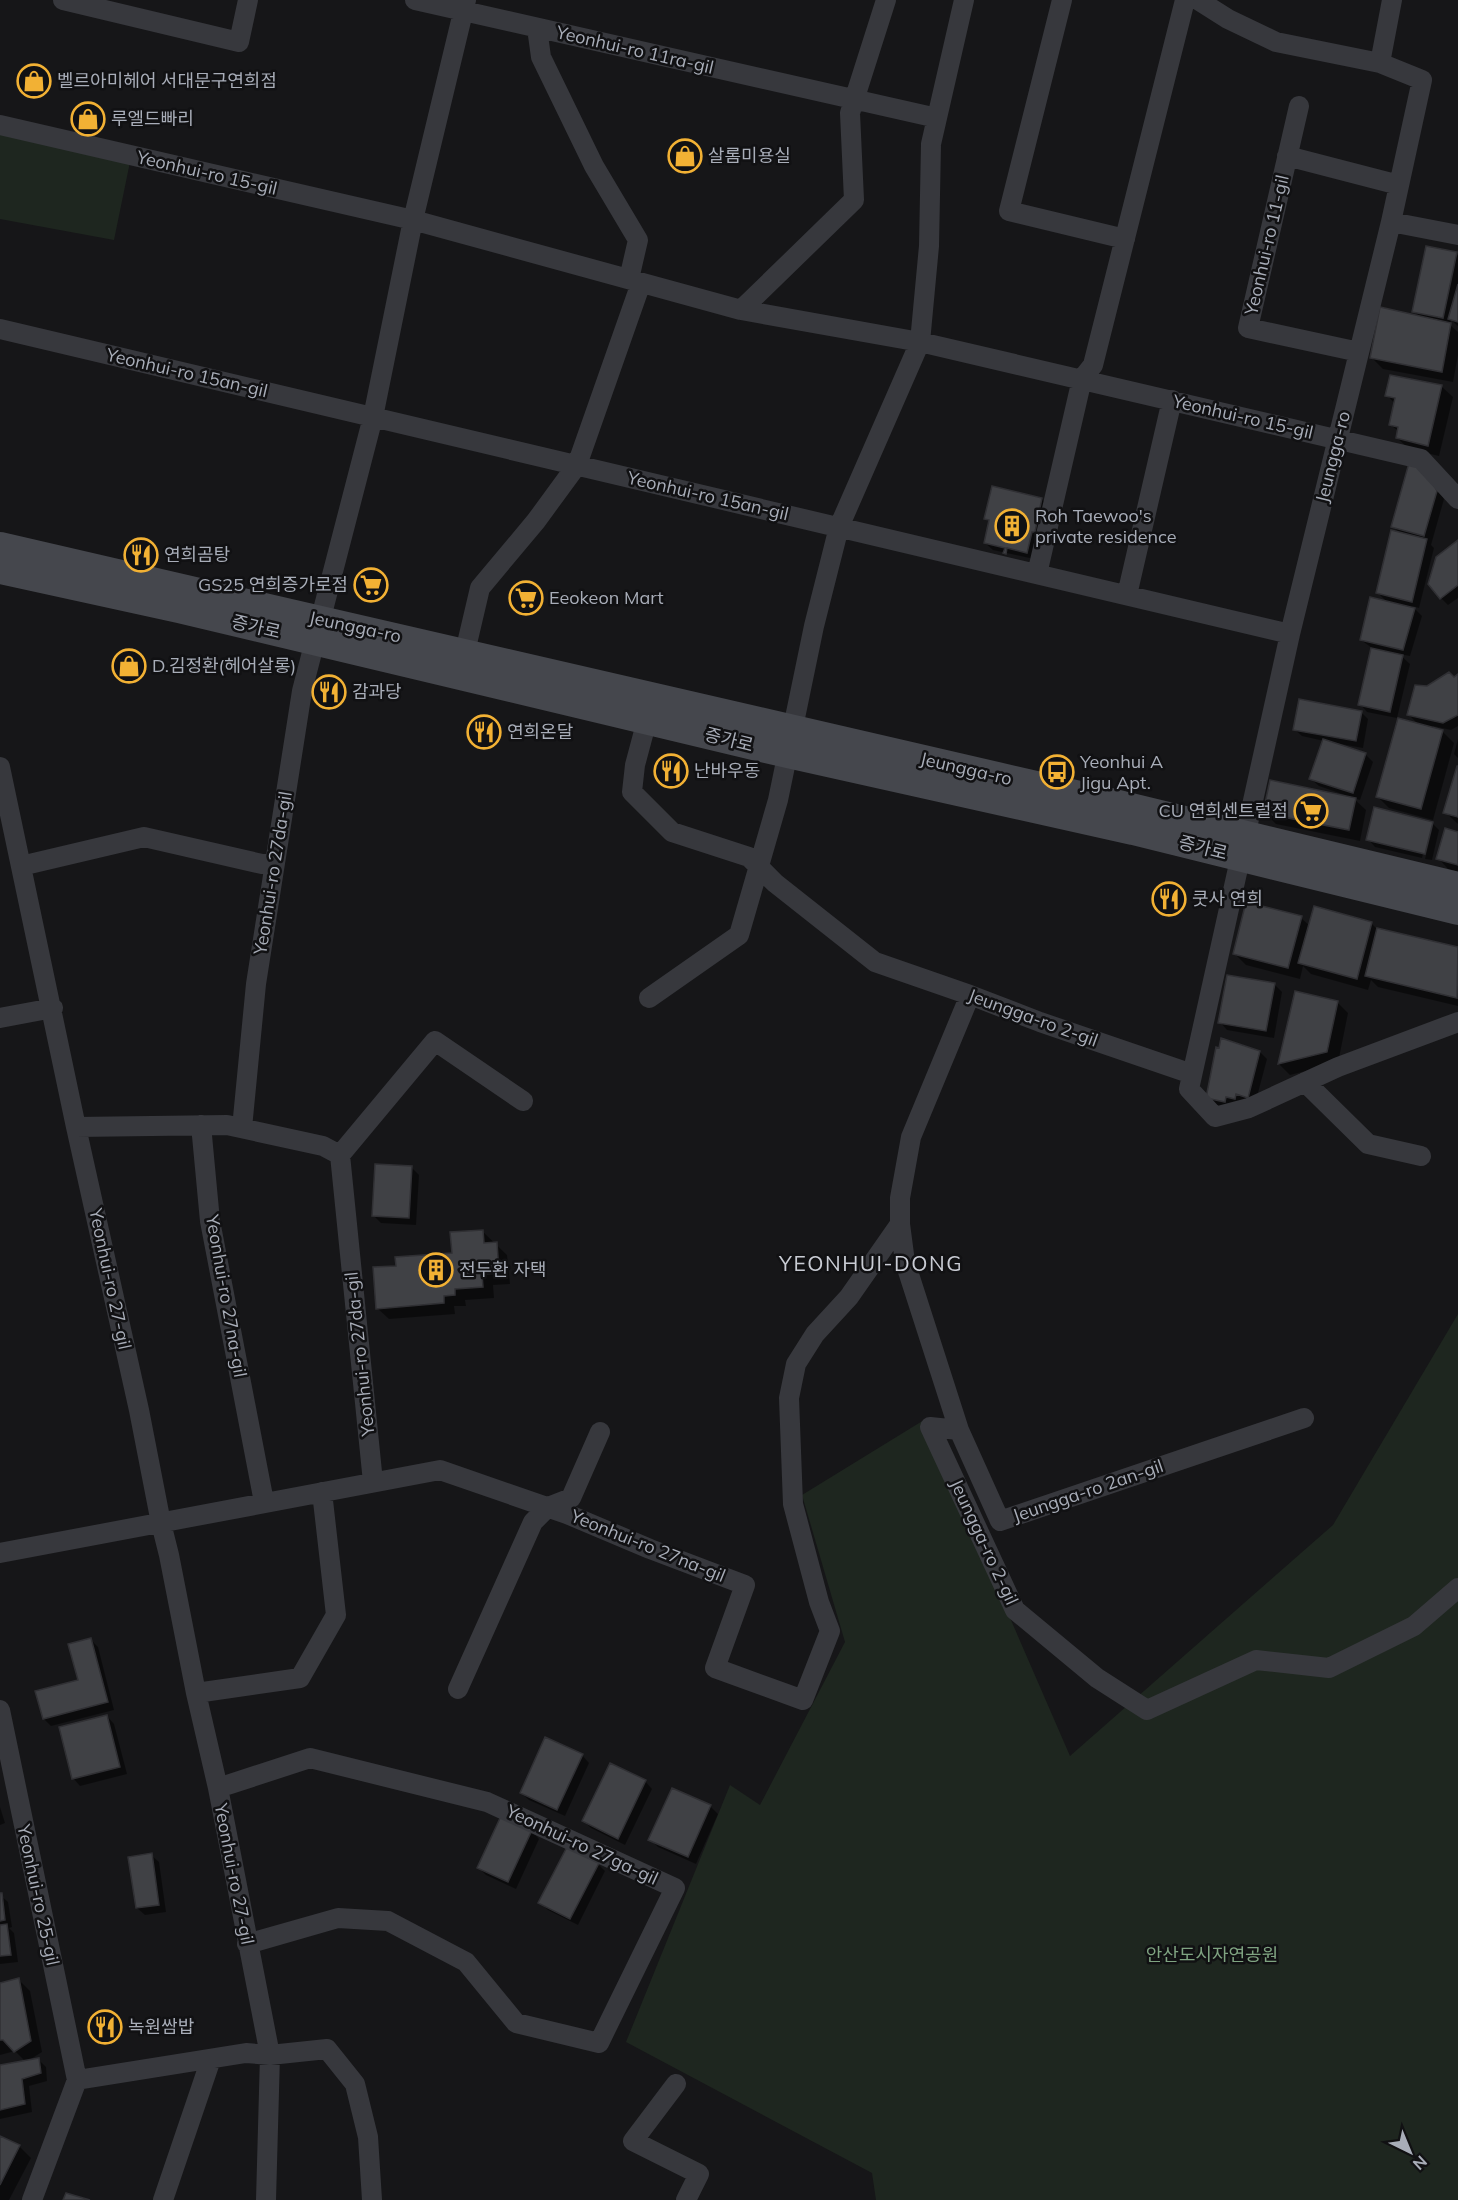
<svg xmlns="http://www.w3.org/2000/svg" width="1458" height="2200" viewBox="0 0 1458 2200" font-family="Mulish,'Noto Sans KR',sans-serif">
<rect width="100%" height="100%" fill="#161618"/>
<!-- green -->
<path fill="#1e261f" d="M 0,133 L 130,162 L 114,240 L 0,219 Z
M 1458,1314 L 1458,2200 L 876,2200 L 872,2173 L 626,2042 L 730,1785 L 760,1805 L 845,1642 L 802,1495 L 924,1420 L 1070,1756 L 1333,1525 Z"/>
<!-- shadow -->
<path fill="#0007" d="M 1456,253 L 1458,256 L 1458,326 L 1451,320 L 1450,325 L 1458,332 L 1458,355 L 1453,382 L 1383,369 L 1371,357 L 1420,317 L 1414,311 Z
M 1441,386 L 1453,397 L 1439,456 L 1409,449 L 1397,438 L 1399,432 L 1391,425 L 1395,404 L 1387,395 Z
M 1433,479 L 1444,499 L 1431,545 L 1434,548 L 1419,608 L 1412,606 L 1422,616 L 1410,656 L 1399,654 L 1410,664 L 1397,718 L 1367,712 L 1360,704 L 1372,648 L 1361,640 L 1388,603 L 1378,593 L 1400,534 L 1393,526 Z
M 1042,499 L 1049,506 L 1034,559 L 993,550 L 985,543 L 990,523 L 986,519 Z
M 1458,542 L 1458,598 L 1448,605 L 1441,598 Z
M 1458,676 L 1458,726 L 1451,730 L 1433,726 L 1432,729 L 1442,731 L 1454,743 L 1433,820 L 1389,808 L 1378,797 L 1419,725 L 1409,715 L 1427,687 Z
M 1361,712 L 1368,719 L 1363,748 L 1335,743 L 1335,745 L 1365,754 L 1373,762 L 1360,800 L 1353,798 L 1366,810 L 1360,841 L 1276,824 L 1265,813 L 1344,797 L 1345,795 L 1319,786 L 1311,779 L 1324,741 L 1302,736 L 1294,729 Z
M 1458,739 L 1458,758 L 1454,754 Z
M 1458,769 L 1458,824 L 1445,812 Z
M 1432,823 L 1439,830 L 1432,860 L 1425,859 L 1433,826 L 1430,826 L 1422,858 L 1375,847 L 1368,839 Z
M 1458,834 L 1458,872 L 1449,870 L 1438,858 Z
M 1301,918 L 1310,926 L 1371,923 L 1377,929 L 1458,948 L 1458,1006 L 1378,987 L 1371,980 L 1368,990 L 1311,974 L 1303,966 L 1300,979 L 1246,965 L 1235,954 Z
M 1274,984 L 1282,992 L 1274,1038 L 1227,1030 L 1220,1022 Z
M 1297,993 L 1337,1002 L 1348,1013 L 1338,1063 L 1290,1075 L 1279,1064 Z
M 1260,1052 L 1267,1059 L 1255,1104 L 1232,1108 L 1215,1105 L 1208,1097 Z
M 411,1167 L 419,1175 L 416,1225 L 381,1223 L 374,1216 Z
M 482,1231 L 507,1255 L 510,1284 L 493,1285 L 494,1298 L 465,1300 L 466,1306 L 454,1306 L 455,1314 L 389,1319 L 377,1308 L 397,1267 L 453,1255 Z
M 91,1640 L 98,1647 L 114,1710 L 51,1726 L 44,1719 L 80,1681 Z
M 107,1716 L 114,1724 L 127,1774 L 80,1786 L 73,1778 Z
M 582,1755 L 589,1763 L 565,1816 L 529,1800 L 521,1793 Z
M 645,1781 L 652,1789 L 625,1845 L 591,1828 L 584,1821 Z
M 673,1790 L 711,1807 L 718,1814 L 696,1864 L 658,1847 L 650,1839 Z
M 0,1807 L 5,1823 L 0,1825 Z
M 532,1831 L 539,1839 L 516,1889 L 486,1875 L 479,1868 Z
M 151,1855 L 159,1862 L 166,1912 L 145,1915 L 137,1908 Z
M 598,1864 L 605,1871 L 578,1925 L 548,1910 L 540,1902 Z
M 0,1895 L 8,1902 L 12,1927 L 9,1928 L 14,1933 L 18,1962 L 0,1964 Z
M 19,1980 L 30,1991 L 42,2052 L 26,2062 L 15,2051 L 0,2055 L 0,1984 Z
M 39,2060 L 46,2067 L 47,2081 L 29,2086 L 32,2112 L 0,2119 L 0,2067 Z
M 0,2137 L 19,2146 L 31,2158 L 9,2200 L 0,2200 Z"/>
<!-- building -->
<path fill="#404145" stroke="#303034" stroke-width="1.5" d="M 1426,246 L 1457,252 L 1443,318 L 1412,312 Z
M 1458,284 L 1458,322 L 1448,319 Z
M 1380,307 L 1451,323 L 1442,372 L 1370,358 Z
M 1390,375 L 1442,385 L 1428,446 L 1396,438 L 1398,427 L 1389,425 L 1395,398 L 1385,396 Z
M 1409,463 L 1426,470 L 1437,491 L 1424,536 L 1391,527 Z
M 992,486 L 1042,498 L 1035,532 L 1032,532 L 1027,553 L 1007,548 L 1006,554 L 1003,553 L 1005,548 L 984,543 L 989,520 L 984,519 Z
M 1391,530 L 1427,539 L 1412,602 L 1376,593 Z
M 1458,540 L 1458,585 L 1440,599 L 1428,584 L 1436,557 Z
M 1370,597 L 1415,608 L 1403,650 L 1360,640 Z
M 1371,648 L 1403,655 L 1390,712 L 1358,705 Z
M 1449,672 L 1454,677 L 1458,674 L 1458,715 L 1443,723 L 1407,715 L 1415,685 L 1427,686 Z
M 1299,699 L 1362,711 L 1356,741 L 1293,730 Z
M 1398,718 L 1443,730 L 1421,809 L 1376,797 Z
M 1323,739 L 1366,753 L 1353,793 L 1309,779 Z
M 1457,766 L 1458,766 L 1458,817 L 1443,813 Z
M 1270,780 L 1356,798 L 1349,830 L 1263,813 Z
M 1374,807 L 1433,822 L 1425,854 L 1366,840 Z
M 1445,828 L 1458,832 L 1458,865 L 1436,859 Z
M 1246,902 L 1302,916 L 1288,968 L 1233,954 Z
M 1314,906 L 1372,922 L 1357,979 L 1298,963 Z
M 1377,928 L 1458,947 L 1457,998 L 1365,976 Z
M 1227,975 L 1275,983 L 1266,1031 L 1218,1023 Z
M 1295,991 L 1338,1001 L 1327,1052 L 1278,1064 Z
M 1221,1038 L 1260,1051 L 1248,1098 L 1236,1094 L 1235,1099 L 1226,1097 L 1225,1102 L 1206,1098 L 1216,1047 L 1219,1048 Z
M 375,1164 L 412,1166 L 409,1218 L 372,1216 Z
M 483,1230 L 484,1243 L 497,1242 L 499,1273 L 482,1274 L 483,1287 L 455,1289 L 455,1295 L 444,1296 L 444,1303 L 376,1309 L 373,1267 L 396,1266 L 395,1257 L 452,1253 L 450,1232 Z
M 91,1638 L 108,1702 L 43,1719 L 35,1691 L 78,1680 L 68,1644 Z
M 107,1715 L 120,1767 L 72,1779 L 59,1727 Z
M 545,1737 L 583,1754 L 557,1810 L 520,1793 Z
M 610,1763 L 646,1780 L 618,1839 L 582,1821 Z
M 672,1788 L 711,1805 L 688,1857 L 648,1840 Z
M 501,1816 L 532,1830 L 508,1882 L 477,1868 Z
M 567,1847 L 599,1863 L 570,1919 L 538,1903 Z
M 152,1853 L 159,1905 L 136,1908 L 128,1857 Z
M 0,1893 L 2,1893 L 5,1920 L 0,1921 Z
M 7,1924 L 11,1955 L 0,1956 L 0,1925 Z
M 19,1978 L 31,2041 L 14,2052 L 3,2040 L 0,2040 L 0,1983 Z
M 39,2058 L 41,2073 L 22,2079 L 25,2104 L 0,2110 L 0,2065 Z
M 0,2136 L 20,2145 L 0,2185 Z
M 66,2193 L 90,2200 L 63,2200 Z"/>
<g fill="none" stroke-linecap="round" stroke-linejoin="round">
<!-- street -->
<path stroke="#37383d" stroke-width="20" d="M 63,0 L 239,42 L 248,0
M 415,0 L 937,118
M 1062,0 L 1009,211 L 1125,239
M 1198,0 L 1228,19 L 1276,42 L 1380,63 L 1422,80 L 1391,222 L 1290,634 L 1189,1089 L 1215,1117 L 1249,1108 L 1338,1067 L 1458,1022
M 537,28 L 541,57 L 594,166 L 638,240 L 629,279
M 1380,63 L 1392,0
M 1299,106 L 1248,328 L 1359,352
M 0,125 L 413,220 L 741,310 L 920,342 L 1421,459 L 1458,499
M 1287,156 L 1399,185
M 1391,222 L 1458,235
M 741,310 L 854,200 L 850,113 L 886,0
M 0,329 L 1290,634
M 1037,574 L 1082,379 L 1093,365 L 1185,0
M 1127,595 L 1172,400
M 465,652 L 480,588 L 536,521 L 577,465 L 641,283
M 647,720 L 635,765 L 632,792 L 672,832 L 749,857 L 775,883 L 875,962 L 970,995 L 1040,1022 L 1192,1074
M 0,767 L 76,1127 L 139,1410 L 161,1523 L 169,1555 L 196,1693 L 218,1788 L 270,2055 L 266,2200
M 21,866 L 144,837 L 262,864 L 275,862
M 970,995 L 911,1137 L 900,1198 L 900,1224 L 905,1262 L 959,1430 L 1000,1521 L 1304,1418
M 649,998 L 739,935 L 778,800 L 814,626 L 839,527 L 920,342 L 929,246 L 931,144 L 964,0
M 0,1018 L 53,1008
M 1305,1082 L 1368,1144 L 1421,1156
M 201,1125 L 210,1221 L 264,1502
M 76,1127 L 227,1125 L 323,1146 L 340,1155
M 242,1128 L 256,984 L 302,691 L 373,417 L 413,220 L 466,0
M 959,1430 L 930,1427 L 1015,1610 L 1097,1678 L 1147,1710 L 1256,1660 L 1329,1668 L 1414,1626 L 1458,1588
M 373,1482 L 340,1155 L 435,1041 L 523,1101
M 0,1553 L 440,1470 L 567,1514 L 650,1549 L 745,1585 L 715,1668 L 803,1700 L 830,1631 L 819,1602 L 793,1504 L 789,1398 L 796,1364 L 815,1334 L 849,1297 L 900,1224
M 458,1689 L 533,1522 L 548,1507 L 571,1498 L 600,1432
M 196,1693 L 300,1678 L 336,1615 L 322,1492
M 0,1710 L 77,2080 L 32,2200
M 218,1788 L 310,1758 L 487,1802 L 675,1888 L 599,2043 L 516,2023 L 466,1962 L 388,1921 L 338,1918 L 247,1944
M 77,2080 L 246,2053 L 270,2055 L 327,2049 L 355,2084 L 368,2137 L 372,2200
M 676,2084 L 633,2141 L 699,2174 L 686,2200
M 163,2200 L 211,2059"/>
<!-- secondary -->
<path stroke="#45474d" stroke-width="28" d="M 0,546 L 1110,802 L 1458,886
M 0,570 L 179,609 L 787,754 L 1133,831 L 1458,911"/>
</g>
<!-- icons -->
<defs>
<g id="shop-ring" transform="scale(1.725)"><circle r="9.5" fill="#111113" stroke="#f2b134" stroke-width="1.5"/><path d="M-5-2.5h2.3a2.7 3.5 0 0 1 5.4 0H5L5.5 6h-11ZM-1.5-2.5h3a1.5 2.3 0 0 0-3 0Z" fill="#f2b134"/></g>
<g id="building-ring" transform="scale(1.725)"><circle r="9.5" fill="#111113" stroke="#f2b134" stroke-width="1.5"/><path d="M-4-6H4V6H1V3H-1V6H-4ZM-2.5-4.3h1.7v1.8h-1.7ZM.8-4.3h1.7v1.8H.8ZM-2.5-1h1.7V.8h-1.7ZM.8-1h1.7V.8H.8Z" fill="#f2b134"/></g>
<g id="restaurant-ring" transform="scale(1.725)"><circle r="9.5" fill="#111113" stroke="#f2b134" stroke-width="1.5"/><path d="M-5-6h1v4h1v-4h1v4h1v-4h1v5L-1.5 .5V6h-2V.5L-5-1ZM5-6V6H3V1.5H1.5Q1.5-4 5-6Z" fill="#f2b134"/></g>
<g id="supermarket-ring" transform="scale(1.725)"><circle r="9.5" fill="#111113" stroke="#f2b134" stroke-width="1.5"/><path d="M-6-5.5h2.5l.6 2H6L4.5 2H-2.5L-4.4-4H-6ZM-1.5 3.2a1.3 1.3 0 1 0 .1 0ZM3 3.2a1.3 1.3 0 1 0 .1 0Z" fill="#f2b134"/></g>
<g id="bus-ring" transform="scale(1.725)"><circle r="9.5" fill="#111113" stroke="#f2b134" stroke-width="1.5"/><path d="M-5-6H5V4H4V6H2V4H-2V6H-4V4H-5ZM-3.5-4V0h7V-4ZM-3.5 1.2v1.5H-2V1.2ZM2 1.2v1.5H3.5V1.2Z" fill="#f2b134"/></g>
</defs>
<g fill-rule="evenodd">
<use href="#shop-ring" x="34" y="81"/>
<use href="#shop-ring" x="88" y="119"/>
<use href="#shop-ring" x="685" y="156"/>
<use href="#building-ring" x="1012" y="526"/>
<use href="#restaurant-ring" x="141" y="555"/>
<use href="#supermarket-ring" x="371" y="585"/>
<use href="#supermarket-ring" x="526" y="598"/>
<use href="#shop-ring" x="129" y="666"/>
<use href="#restaurant-ring" x="329" y="692"/>
<use href="#restaurant-ring" x="484" y="732"/>
<use href="#restaurant-ring" x="671" y="771"/>
<use href="#bus-ring" x="1057" y="772"/>
<use href="#supermarket-ring" x="1311" y="811"/>
<use href="#restaurant-ring" x="1169" y="899"/>
<use href="#building-ring" x="436" y="1270"/>
<use href="#restaurant-ring" x="105" y="2027"/>
</g>
<g text-anchor="middle" stroke-width="5" stroke-linejoin="round" paint-order="stroke">
<!-- street labels -->
<g font-size="18" fill="#a8adb8" stroke="#111113">
<text transform="translate(635 50) rotate(13)" y="6">Yeonhui-ro 11ra-gil</text>
<text transform="translate(207 173) rotate(13)" y="6">Yeonhui-ro 15-gil</text>
<text transform="translate(1267 245) rotate(-77)" y="6">Yeonhui-ro 11-gil</text>
<text transform="translate(187 373) rotate(13)" y="6">Yeonhui-ro 15an-gil</text>
<text transform="translate(1243 417) rotate(13)" y="6">Yeonhui-ro 15-gil</text>
<text transform="translate(1333 457) rotate(-76)" y="6">Jeungga-ro</text>
<text transform="translate(708 496) rotate(13)" y="6">Yeonhui-ro 15an-gil</text>
<text transform="translate(256 627) rotate(13)" y="6">증가로</text>
<text transform="translate(355 627) rotate(12)" y="6">Jeungga-ro</text>
<text transform="translate(729 740) rotate(14)" y="6">증가로</text>
<text transform="translate(966 769) rotate(13)" y="6">Jeungga-ro</text>
<text transform="translate(1203 848) rotate(14)" y="6">증가로</text>
<text transform="translate(273 873) rotate(-81)" y="6">Yeonhui-ro 27da-gil</text>
<text transform="translate(1033 1018) rotate(20)" y="6">Jeungga-ro 2-gil</text>
<text transform="translate(110 1279) rotate(78)" y="6">Yeonhui-ro 27-gil</text>
<text transform="translate(226 1296) rotate(80)" y="6">Yeonhui-ro 27na-gil</text>
<text transform="translate(360 1354) rotate(-96)" y="6">Yeonhui-ro 27da-gil</text>
<text transform="translate(1088 1491) rotate(-19)" y="6">Jeungga-ro 2an-gil</text>
<text transform="translate(984 1542) rotate(65)" y="6">Jeungga-ro 2-gil</text>
<text transform="translate(648 1546) rotate(22)" y="6">Yeonhui-ro 27na-gil</text>
<text transform="translate(582 1845) rotate(25)" y="6">Yeonhui-ro 27ga-gil</text>
<text transform="translate(234 1874) rotate(79)" y="6">Yeonhui-ro 27-gil</text>
<text transform="translate(38 1895) rotate(78)" y="6">Yeonhui-ro 25-gil</text>
</g>
<!-- poi labels -->
<g font-size="18" fill="#a8adb8" stroke="#111113" text-anchor="start">
<text x="57" y="87">벨르아미헤어 서대문구연희점</text>
<text x="111" y="125">루엘드빠리</text>
<text x="708" y="162">살롬미용실</text>
<text x="1035" y="522">Roh Taewoo's<tspan x="1035" dy="21">private residence</tspan></text>
<text x="164" y="561">연희곰탕</text>
<text x="348" y="591" text-anchor="end">GS25 연희증가로점</text>
<text x="549" y="604">Eeokeon Mart</text>
<text x="152" y="672">D.김정환(헤어살롱)</text>
<text x="352" y="698">감과당</text>
<text x="507" y="738">연희온달</text>
<text x="1080" y="768">Yeonhui A<tspan x="1080" dy="21">Jigu Apt.</tspan></text>
<text x="694" y="777">난바우동</text>
<text x="1288" y="817" text-anchor="end">CU 연희센트럴점</text>
<text x="1192" y="905">쿳사 연희</text>
<text x="459" y="1276">전두환 자택</text>
<text x="128" y="2033">녹원쌈밥</text>
</g>
<!-- park labels -->
<g font-size="18" fill="#7fa381" stroke="#111113">
<text x="1212" y="1961">안산도시자연공원</text>
</g>
<!-- quarter labels -->
<g font-size="21" letter-spacing="1.5" fill="#c9ccd4" stroke="#111113">
<text x="871" y="1271">YEONHUI-DONG</text>
</g>
</g>
<!-- north arrow -->
<g transform="translate(1410 2152) rotate(137)" stroke="#111113" stroke-width="4.5" paint-order="stroke">
<path d="M0-4.5L10 22L0 15L-10 22Z" fill="#a8adb8"/>
<text y="-9" font-size="16" font-weight="bold" text-anchor="middle" fill="#a8adb8">N</text>
</g>
</svg>
